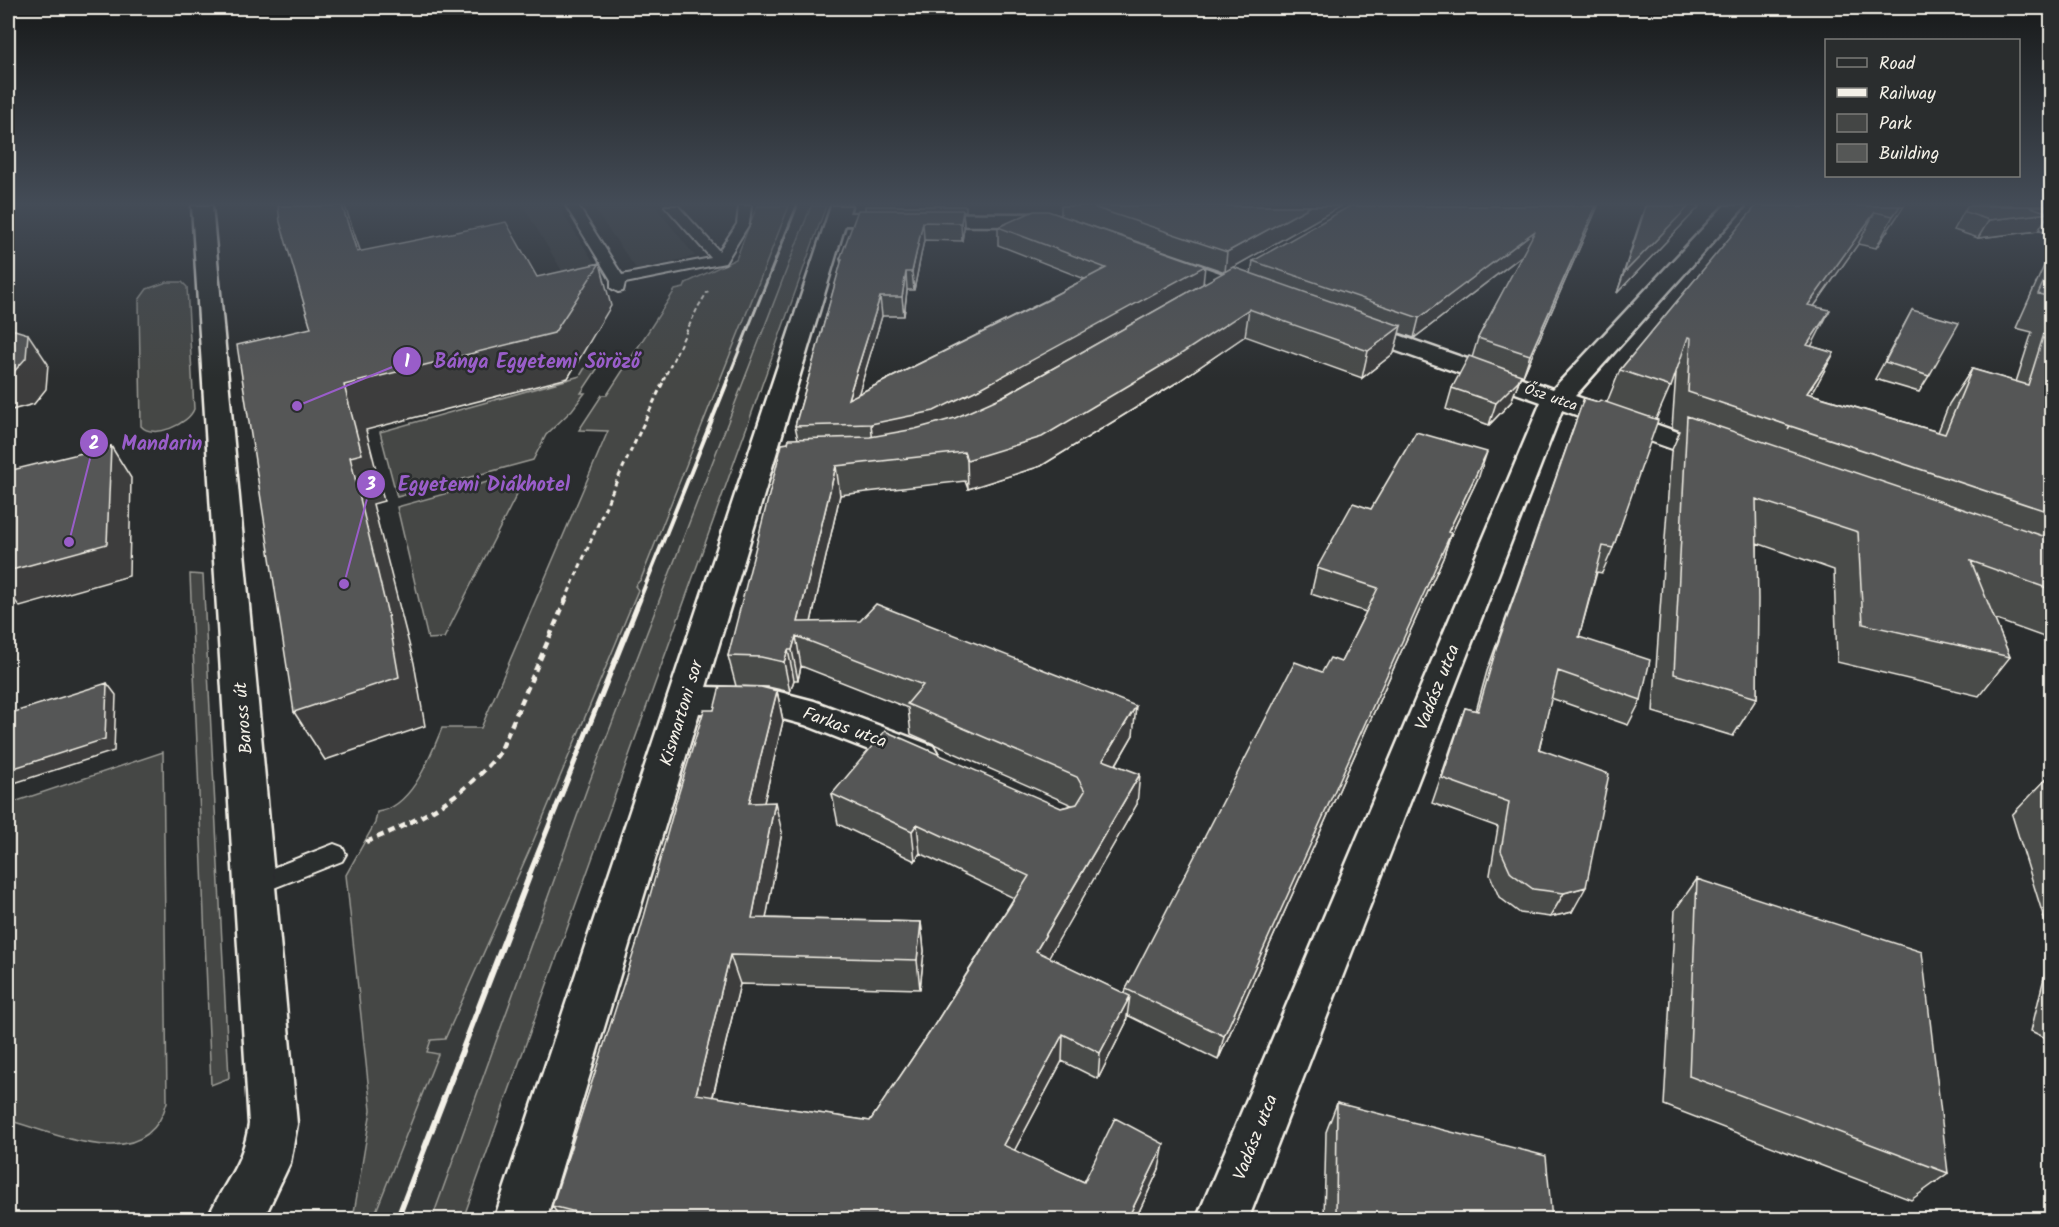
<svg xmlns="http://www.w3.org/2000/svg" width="2059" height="1227" viewBox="0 0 2059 1227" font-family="Kalam,sans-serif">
<rect width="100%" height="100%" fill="#2a2d2e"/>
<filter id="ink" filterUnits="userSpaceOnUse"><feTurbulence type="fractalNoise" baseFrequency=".0167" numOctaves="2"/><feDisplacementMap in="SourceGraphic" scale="12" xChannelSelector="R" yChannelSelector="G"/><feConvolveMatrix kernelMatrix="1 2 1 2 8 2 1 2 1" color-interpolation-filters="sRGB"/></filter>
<g filter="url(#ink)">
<!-- built -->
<path fill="#373a3a" d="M 523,206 L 558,206 L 601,273 L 568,281 Z
M 592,206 L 655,206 L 695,256 L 637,270 Z
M 789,206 L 811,206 L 589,783 L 432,1219 L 373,1220 L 438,1054 L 427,1052 L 431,1040 L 446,1039 L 530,849 L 638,590 L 635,586 L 641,578 L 675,497 Z"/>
<!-- green -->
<path fill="#444645" stroke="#9c9c96" stroke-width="1.5" d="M 757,206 L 789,206 L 641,579 L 635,586 L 638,590 L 530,849 L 445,1039 L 431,1040 L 427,1052 L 438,1054 L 373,1219 L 359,1219 L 354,1213 L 371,1110 L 346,875 L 375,823 L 377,812 C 412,808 430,757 442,728 L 481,728 L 608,431 L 579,430 L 602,395 L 607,395 L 675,290 L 684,288 L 686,283 L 736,259 Z
M 811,206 L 826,206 L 463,1219 L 432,1219 L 589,783 Z
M 167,282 L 182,282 L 187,287 L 194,409 C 189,424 153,440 141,426 L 139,300 L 147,289 Z
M 592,356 L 599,356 L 603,360 L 581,393 L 585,393 L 572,410 L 546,435 L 533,460 L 397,497 L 380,432 L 580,376 Z
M 491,481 L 511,484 L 519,490 L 444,638 L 428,639 L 397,507 Z
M 190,574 L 203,575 L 229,1078 L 211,1085 Z
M 163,752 L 167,1102 C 147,1177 58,1134 8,1120 L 8,804 Z"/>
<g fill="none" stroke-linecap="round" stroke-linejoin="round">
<!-- lane casing -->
<g stroke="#f4f1e8" stroke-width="4">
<path id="lane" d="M 566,206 L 578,206 L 622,275 L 711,258 L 665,206 L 678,206 L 719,251 L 737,224 L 739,206 L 751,206 L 749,224 L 725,263 L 625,283 L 623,291 L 618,292 L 611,288 L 611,280 Z
M 334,844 L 342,847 L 346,854 L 342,861 L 256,895 L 247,892 L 244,885 L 247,878 Z"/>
</g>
<!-- street casing -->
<g stroke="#f4f1e8" stroke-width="5">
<path id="street" d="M 192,206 L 212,206 L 297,1124 L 290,1163 L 263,1220 L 207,1220 C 223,1183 243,1166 249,1124 Z
M 831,206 L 851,206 L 849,213 L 1050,214 L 1067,219 L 1071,223 L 1067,227 L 1060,229 L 1049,226 L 845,225 L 706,687 L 768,689 L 814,701 L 933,746 L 939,756 L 933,766 L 920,770 L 805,725 L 768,715 L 699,713 L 546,1220 L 494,1220 Z
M 1724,206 L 1745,206 L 1575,396 L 1729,450 L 1733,456 L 1729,462 L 1719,464 L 1709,462 L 1562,410 L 1248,1220 L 1196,1220 L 1541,402 L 1346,333 L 1343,328 L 1346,323 L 1355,321 L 1364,323 L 1553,389 Z
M 1978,206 L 2009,206 L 2052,220 L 2052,233 L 1981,210 Z
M 1162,253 L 1263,288 L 1267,293 L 1263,298 L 1255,300 L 1247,298 L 1154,265 L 1151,260 L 1154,255 Z"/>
</g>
<!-- path-far2 -->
<path stroke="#f4f1e8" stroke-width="2" stroke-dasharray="4.5 3" stroke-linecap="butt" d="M 663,381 L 698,307 L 708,291"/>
<!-- path-far1 -->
<path stroke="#f4f1e8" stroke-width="3" stroke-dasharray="5 4" stroke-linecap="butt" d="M 565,601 L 614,487 L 664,380"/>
<!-- path -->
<path stroke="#f4f1e8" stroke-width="4.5" stroke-dasharray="7 5" stroke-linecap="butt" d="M 366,842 C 418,821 465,797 500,752 L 566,599"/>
<!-- lane -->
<use href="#lane" fill="#2a2d2e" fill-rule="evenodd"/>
<!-- street -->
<use href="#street" fill="#2a2d2e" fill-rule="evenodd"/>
<!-- rail-far3 -->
<path stroke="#f4f1e8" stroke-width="3" d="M 727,381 L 797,206"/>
<!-- rail-far2 -->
<path stroke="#f4f1e8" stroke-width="4" d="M 639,601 L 728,380"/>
<!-- rail-far1 -->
<path stroke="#f4f1e8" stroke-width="5" d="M 528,878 L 640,599"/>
<!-- rail -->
<path stroke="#f4f1e8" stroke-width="6" d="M 397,1220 L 529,877"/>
</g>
<!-- wall -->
<path fill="#494b4a" stroke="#f4f1e8" stroke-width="1.5" d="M 865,206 L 966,206 L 966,211 L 963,211 L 964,228 L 962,241 L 924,240 L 914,290 L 907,290 L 904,316 L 882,316 L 858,394 L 1049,299 L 1049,298 L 1085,279 L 998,245 L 998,227 L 1061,215 L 1061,206 L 1341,206 L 1225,272 L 1068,218 L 1203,284 L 1251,274 L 1253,261 L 1598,206 L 1523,376 L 1521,375 L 1511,402 L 1489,425 L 1446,409 L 1452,388 L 1472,358 L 1478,338 L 1522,256 L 1414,338 L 1399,333 L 1394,353 L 1362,378 L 1245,336 L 1176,383 L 1041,466 L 968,489 L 965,481 L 840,495 L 811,622 L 1133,735 L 1116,765 L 1137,804 L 1048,957 L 1125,994 L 1126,989 L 1322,672 L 1341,662 L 1366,612 L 1311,594 L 1317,568 L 1371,509 L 1479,476 L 1449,539 L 1443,558 L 1218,1060 L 1127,1015 L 1126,1023 L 1098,1079 L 1062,1061 L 1014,1151 L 1084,1182 L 1159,1169 L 1135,1220 L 562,1220 L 552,1206 L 714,710 L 777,691 L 783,721 L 764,802 L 782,832 L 766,918 L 921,922 L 924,951 L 920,989 L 740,984 L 713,1097 L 870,1121 L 930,1032 L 1014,898 L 920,853 L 915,861 L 838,824 L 832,794 L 1061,808 L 1072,805 L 911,734 L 908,708 L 801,666 L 798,680 L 794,680 L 790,692 L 768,687 L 736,686 L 728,656 L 788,443 L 798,439 L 795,426 L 841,264 L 840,259 L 865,210 Z
M 1645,206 L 1700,206 L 1617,293 Z
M 1756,206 L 1904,206 L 1876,248 L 1858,244 L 1814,306 L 1811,346 L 1834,353 L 1811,394 L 1938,432 L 1949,404 L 1972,369 L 2016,382 L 2032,332 L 2016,328 L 2052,248 L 2052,640 L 1994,619 L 2010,657 L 1979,696 L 1837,662 L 1834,570 L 1757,543 L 1757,698 L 1733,736 L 1653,712 L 1671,452 L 1680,431 L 1672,428 L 1676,373 L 1656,419 L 1613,548 L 1602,573 L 1597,572 L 1579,637 L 1641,700 L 1628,725 L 1551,698 L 1539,749 L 1572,912 L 1550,917 L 1520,913 L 1499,897 L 1490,875 L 1498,827 L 1432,803 L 1456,733 L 1465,708 L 1476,711 L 1487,671 L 1584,398 L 1598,402 L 1607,402 L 1620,370 Z
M 1967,206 L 2052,206 L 2052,217 L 2047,216 L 2038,231 L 1978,238 L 1954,230 Z
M 1912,310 L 1929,376 L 1919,392 L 1875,379 Z
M 2051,774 L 2052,774 L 2052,944 L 2012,815 Z
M 1697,879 L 1948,1173 L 1911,1200 L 1664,1105 L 1675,910 Z
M 2052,945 L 2052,1041 L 2031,1031 Z
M 1337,1103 L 1552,1220 L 1324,1220 L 1326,1132 Z"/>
<!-- shaded-wall -->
<path fill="#3c3d3c" stroke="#f4f1e8" stroke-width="1.5" d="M 342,206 L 345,206 L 375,294 L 357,252 Z
M 1311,206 L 1341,206 L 1225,272 L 1227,252 Z
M 1596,206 L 1598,206 L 1523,376 L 1530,355 Z
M 1689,206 L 1700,206 L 1617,293 L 1624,273 Z
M 1900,206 L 1904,206 L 1876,248 L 1893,216 Z
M 963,210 L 964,228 L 962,241 L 961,223 Z
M 1875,212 L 1858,244 L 1791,339 L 1808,305 Z
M 2049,213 L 2038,231 L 1978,238 L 1989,220 Z
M 923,222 L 924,240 L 914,290 L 912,272 Z
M 1535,231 L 1529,250 L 1414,338 L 1419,318 Z
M 600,263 L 611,306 L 568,378 L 366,430 L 384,501 L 373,504 L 414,663 L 425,726 L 325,760 L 294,712 L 350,457 L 344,385 Z
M 1205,266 L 1203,284 L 982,408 L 935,431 L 873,444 L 871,424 Z
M 906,272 L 907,290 L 904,316 L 902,297 Z
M 880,297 L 882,316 L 851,419 L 848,399 Z
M 1249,309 L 1245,336 L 1176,383 L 1041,466 L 968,489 L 967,460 Z
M 1830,310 L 1812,345 L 1789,380 L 1807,345 Z
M 1401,326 L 1394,353 L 1362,378 L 1368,351 Z
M 28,334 L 48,364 L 46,389 L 34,404 L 8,411 L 8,375 Z
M 1834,353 L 1815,388 L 1788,429 L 1807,393 Z
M 1521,375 L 1511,402 L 1489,425 L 1496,403 Z
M 111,446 L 131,478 L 129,576 L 20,607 L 8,592 L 8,571 Z
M 1487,452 L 1479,476 L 1449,539 L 1443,558 L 1218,1060 L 1224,1036 L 1448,532 Z
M 836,466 L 840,495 L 807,640 L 798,622 Z
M 796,636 L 801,666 L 798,680 L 792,650 Z
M 788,650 L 794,680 L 790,692 L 784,662 Z
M 107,683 L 116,695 L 114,751 L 8,785 L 8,770 Z
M 777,691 L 783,721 L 757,832 L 749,803 Z
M 1136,706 L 1133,735 L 1101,790 L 1103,760 Z
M 1140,774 L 1137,804 L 1036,979 L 1036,951 Z
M 775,802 L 782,832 L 761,946 L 752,918 Z
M 917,824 L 920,853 L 915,861 L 912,831 Z
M 1586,887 L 1572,912 L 1550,917 L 1564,893 Z
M 921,922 L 924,951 L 920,989 L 917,960 Z
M 730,955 L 740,984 L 707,1120 L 696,1094 Z
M 1130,996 L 1126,1023 L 1098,1079 L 1100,1053 Z
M 1063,1034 L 1062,1061 L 1004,1170 L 1003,1145 Z
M 1164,1144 L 1159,1169 L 1135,1220 L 1127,1220 Z"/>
<!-- building -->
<path fill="#555756" stroke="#f4f1e8" stroke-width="1.5" d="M 278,206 L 342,206 L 357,252 L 506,222 L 537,277 L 600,263 L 554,333 L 344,385 L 362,454 L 350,457 L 388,615 L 399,677 L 294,712 L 237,345 L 311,328 L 280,222 Z
M 1090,206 L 1311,206 L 1227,252 Z
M 1350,206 L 1596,206 L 1530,355 L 1478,338 L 1535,231 L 1419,318 L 1253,261 Z
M 1646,206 L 1689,206 L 1624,273 Z
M 1756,206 L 1900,206 L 1893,216 L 1875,212 L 1808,305 L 1830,310 L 1807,345 L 1834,353 L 1807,393 L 1945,434 L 1972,369 L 2028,385 L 2052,308 L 2052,513 L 1688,392 L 1691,338 L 1688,337 L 1671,387 L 1620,370 Z
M 1967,206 L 2028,206 L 2049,213 L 1989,220 L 1965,212 Z
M 858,210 L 963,210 L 961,223 L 923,222 L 912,272 L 906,272 L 902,297 L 880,297 L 848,399 L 1052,298 L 1049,298 L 1106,268 L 998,227 L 1034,211 L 1048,211 L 1205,266 L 981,388 L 934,411 L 871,424 L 795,426 L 842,259 L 840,259 Z
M 2052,263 L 2052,297 L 2038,294 Z
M 1233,267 L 1401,326 L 1368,351 L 1249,309 L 1178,356 L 1042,437 L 967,460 L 964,452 L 836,466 L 798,622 L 860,621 L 876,604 L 1136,706 L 1103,760 L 1140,774 L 1036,951 L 1130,996 L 1100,1053 L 1063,1034 L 1003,1145 L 1084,1182 L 1115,1118 L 1164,1144 L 1127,1220 L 607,1220 L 552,1206 L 637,942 L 676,802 L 704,710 L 714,710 L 720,686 L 761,687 L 777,691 L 749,803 L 775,802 L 752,918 L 921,922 L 917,960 L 730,955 L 696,1094 L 870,1121 L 930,1032 L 1029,876 L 917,824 L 912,831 L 832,794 L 885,731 L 1061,808 L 1077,804 L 1085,791 L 1077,777 L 907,704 L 923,685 L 796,636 L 792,650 L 788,650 L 784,662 L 761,657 L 728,656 L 782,444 L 788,443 L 789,439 L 870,437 L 915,429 L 955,418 L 1004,396 Z
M 1912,310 L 1959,323 L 1929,376 L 1885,362 Z
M 8,328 L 28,334 L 26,358 L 12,374 L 8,375 Z
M 1469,356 L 1521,375 L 1518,381 L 1496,403 L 1452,388 Z
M 1584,398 L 1598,402 L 1600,400 L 1658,420 L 1613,548 L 1603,546 L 1579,637 L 1650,660 L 1641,700 L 1558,671 L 1539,749 L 1609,774 L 1586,887 L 1564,893 L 1533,889 L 1511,873 L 1501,851 L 1509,802 L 1442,778 L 1465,708 L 1478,711 L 1497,646 Z
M 1687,416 L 2052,539 L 2052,590 L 1971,561 L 2010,657 L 1863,624 L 1858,532 L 1756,499 L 1758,599 L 1757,698 L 1674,674 Z
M 1416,432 L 1487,452 L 1448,532 L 1451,533 L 1224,1036 L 1126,989 L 1295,662 L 1322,672 L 1330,658 L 1341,662 L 1378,588 L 1317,568 L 1353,503 L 1371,509 Z
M 111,446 L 107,544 L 8,571 L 8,471 Z
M 107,683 L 105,739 L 8,770 L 8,714 Z
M 1697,879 L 1922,952 L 1948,1173 L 1689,1076 Z
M 1337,1103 L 1546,1156 L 1552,1220 L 1336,1220 Z"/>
</g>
<!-- sky -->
<linearGradient id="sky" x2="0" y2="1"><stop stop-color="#171919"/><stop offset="0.54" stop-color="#444c57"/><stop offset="1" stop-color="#444c57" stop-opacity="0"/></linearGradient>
<rect width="2059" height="378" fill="url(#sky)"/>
<g text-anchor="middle" stroke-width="5" stroke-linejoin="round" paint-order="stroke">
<!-- far-street labels -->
<g font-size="15" fill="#f4f1e8" stroke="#2a2d2e">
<text transform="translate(1551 397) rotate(19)" y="5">Ősz utca</text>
</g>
<!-- street labels -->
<g font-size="18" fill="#f4f1e8" stroke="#2a2d2e">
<text transform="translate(1437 687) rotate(-68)" y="6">Vadász utca</text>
<text transform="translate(681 713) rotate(-73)" y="6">Kismartoni sor</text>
<text transform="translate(243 718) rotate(-95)" y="6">Baross út</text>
<text transform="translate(845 727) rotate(20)" y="6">Farkas utca</text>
<text transform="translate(1255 1137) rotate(-68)" y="6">Vadász utca</text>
</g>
</g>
<!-- callouts -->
<path fill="none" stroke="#995dc9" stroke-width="2" d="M297 406L407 361M69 542L94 443M344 584L371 484"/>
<g fill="#995dc9" stroke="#2a2d2e" stroke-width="2">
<circle cx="297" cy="406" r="6"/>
<circle cx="69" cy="542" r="6"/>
<circle cx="344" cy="584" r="6"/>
<circle cx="407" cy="361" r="15"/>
<circle cx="94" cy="443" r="15"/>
<circle cx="371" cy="484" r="15"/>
</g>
<g font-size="18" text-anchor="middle" font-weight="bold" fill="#fff">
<text x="407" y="367">1</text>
<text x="94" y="449">2</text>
<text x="371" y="490">3</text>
</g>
<g font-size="20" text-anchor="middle" font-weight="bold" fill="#995dc9" stroke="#2a2d2e" stroke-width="5" stroke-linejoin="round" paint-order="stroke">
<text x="537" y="368">Bánya Egyetemi Söröző</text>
<text x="162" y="450">Mandarin</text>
<text x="484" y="491">Egyetemi Diákhotel</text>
</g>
<!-- margin -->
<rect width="2059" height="1227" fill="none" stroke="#2a2d2e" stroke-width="30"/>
<rect x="15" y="15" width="2029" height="1197" fill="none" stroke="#f4f1e8" stroke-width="2" filter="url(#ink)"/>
<!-- legend -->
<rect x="1825" y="39" width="195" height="138" fill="#2a2d2e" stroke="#7b7b78" stroke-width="1.5"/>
<rect x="1837" y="58" width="30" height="9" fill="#2a2d2e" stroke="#7b7b78" stroke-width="1.5"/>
<text x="1879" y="69" font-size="18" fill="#f4f1e8">Road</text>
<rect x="1837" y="88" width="30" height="9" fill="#f4f1e8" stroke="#7b7b78" stroke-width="1.5"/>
<text x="1879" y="99" font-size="18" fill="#f4f1e8">Railway</text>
<rect x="1837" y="114" width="30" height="18" fill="#444645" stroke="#7b7b78" stroke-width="1.5"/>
<text x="1879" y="129" font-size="18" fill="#f4f1e8">Park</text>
<rect x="1837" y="144" width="30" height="18" fill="#555756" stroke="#7b7b78" stroke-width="1.5"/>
<text x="1879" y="159" font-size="18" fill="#f4f1e8">Building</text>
</svg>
